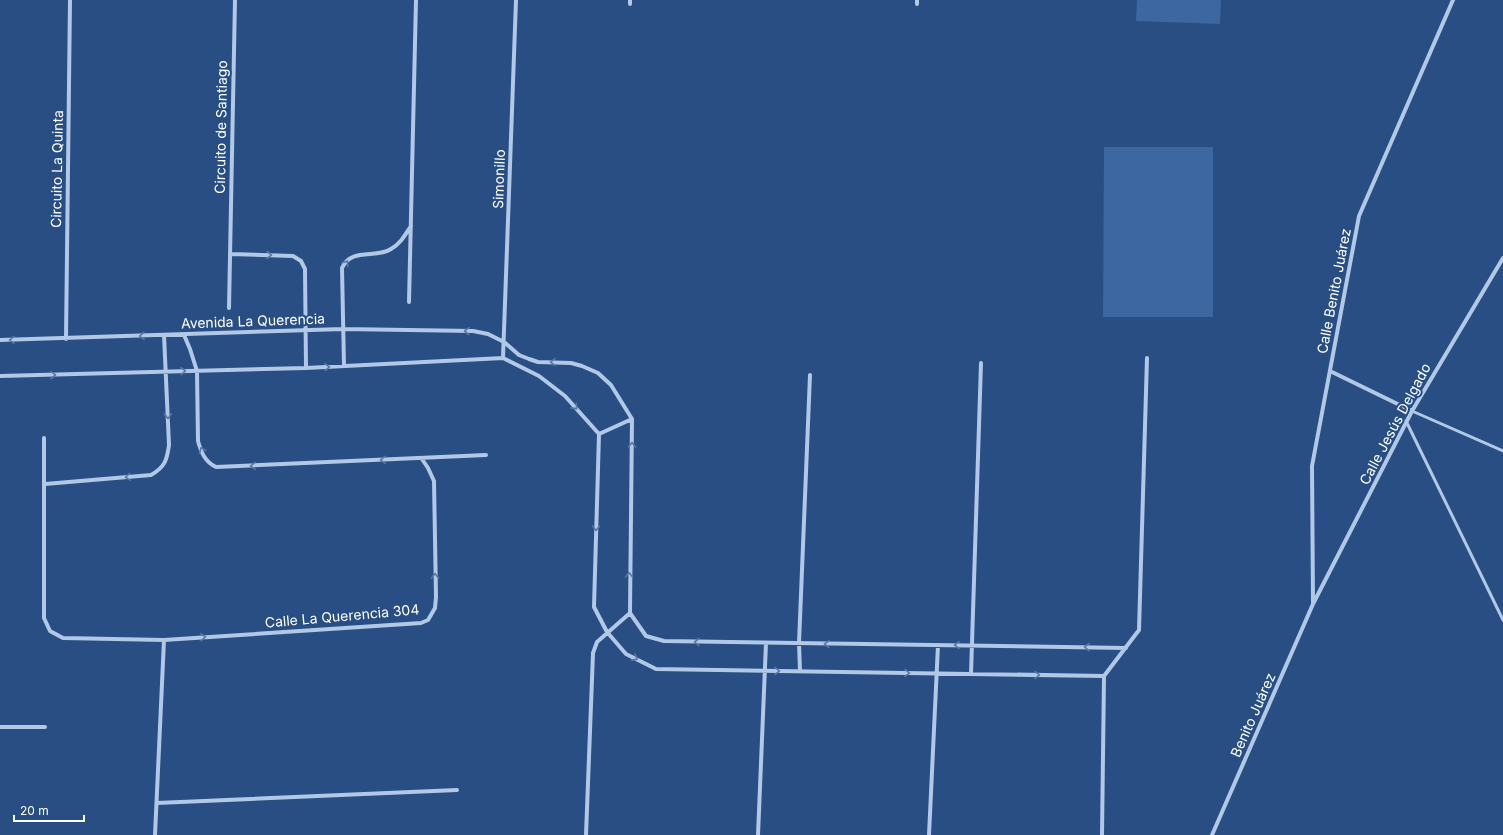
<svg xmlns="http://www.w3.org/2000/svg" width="1503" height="835" viewBox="0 0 1503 835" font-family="Inter,sans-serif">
<rect width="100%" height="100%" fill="#284e83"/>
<!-- green -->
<path fill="#3d67a0" d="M 1137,0 L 1221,0 L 1220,24 L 1136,21 Z
M 1104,147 L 1213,147 L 1213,317 L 1103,317 Z"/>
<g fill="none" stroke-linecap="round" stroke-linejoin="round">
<!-- lane -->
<path stroke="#b1c8e7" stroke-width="3" d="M 1412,411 L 1503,451
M 1406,421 L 1503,620"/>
<!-- street -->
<path stroke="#b1c8e7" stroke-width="4" d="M 917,0 L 917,4
M 630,4 L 630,0
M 230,254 L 293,256 L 301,261 L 305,269 L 306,368
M 409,302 L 416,0
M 229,308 L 235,0
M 184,335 L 190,349 L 197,371 L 198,441 C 201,452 205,462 216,467 L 486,455
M 66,339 L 70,0
M 0,340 L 343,329 L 473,331 L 488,334 L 504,342 L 519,355 L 529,359 L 538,362 L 571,363 L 582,366 L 598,373 L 611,385 L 632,419 L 630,613 L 646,636 L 664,641 L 1126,648
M 503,358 L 516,0
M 344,366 L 342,268 C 351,247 376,259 391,249 C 401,243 405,235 411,226
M 1330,371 L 1412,411
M 0,376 L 306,368 L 503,358 L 539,376 L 565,396 L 599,434 L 594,607 L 607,632 L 626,654 L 656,669 L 1104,676
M 599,434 L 632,419
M 44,438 L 44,618 L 50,631 L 63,638 L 164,640 L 421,623 L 428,620 L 435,608 L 436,597 L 434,481 L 428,468 L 422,459
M 45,484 L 151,475 C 165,467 167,460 169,445 L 164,335
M 1313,603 L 1312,466 L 1359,216 L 1453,0
M 800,671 L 799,643 L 810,375
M 971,674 L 981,363
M 0,727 L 45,727
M 157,803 L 457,790
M 155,835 L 164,640
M 586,835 L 593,653 L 597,642 L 630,613
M 758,835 L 766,643
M 929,835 L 938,645
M 1102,835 L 1104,676 L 1139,630 L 1147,358
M 1212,835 L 1313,604 L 1412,411 L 1503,258"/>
</g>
<!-- one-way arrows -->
<defs><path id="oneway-chevron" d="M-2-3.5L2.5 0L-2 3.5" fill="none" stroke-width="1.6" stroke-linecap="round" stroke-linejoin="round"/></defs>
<g stroke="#5879a6">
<use href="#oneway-chevron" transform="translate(269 255) rotate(2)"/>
<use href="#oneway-chevron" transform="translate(346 263) rotate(-56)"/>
<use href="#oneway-chevron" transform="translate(467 331) rotate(-178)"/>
<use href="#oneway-chevron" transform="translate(142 336) rotate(178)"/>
<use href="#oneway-chevron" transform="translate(12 340) rotate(179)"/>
<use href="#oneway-chevron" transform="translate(553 362) rotate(-178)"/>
<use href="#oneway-chevron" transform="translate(327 367) rotate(-3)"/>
<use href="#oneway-chevron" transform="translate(183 371) rotate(-2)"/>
<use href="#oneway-chevron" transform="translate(53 375) rotate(-1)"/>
<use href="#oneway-chevron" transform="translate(575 407) rotate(49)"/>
<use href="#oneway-chevron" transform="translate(168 416) rotate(88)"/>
<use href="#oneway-chevron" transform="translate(632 445) rotate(-89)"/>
<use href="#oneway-chevron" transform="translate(202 450) rotate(-112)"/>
<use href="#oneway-chevron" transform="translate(383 460) rotate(178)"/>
<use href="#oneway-chevron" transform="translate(253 466) rotate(178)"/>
<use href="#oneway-chevron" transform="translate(128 477) rotate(175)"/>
<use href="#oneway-chevron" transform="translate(596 528) rotate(92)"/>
<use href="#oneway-chevron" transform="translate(629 575) rotate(-89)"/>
<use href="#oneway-chevron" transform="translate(435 576) rotate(-91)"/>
<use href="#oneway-chevron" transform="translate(203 637) rotate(-4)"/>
<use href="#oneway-chevron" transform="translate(697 642) rotate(-179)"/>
<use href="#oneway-chevron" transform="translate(827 644) rotate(-179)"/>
<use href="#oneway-chevron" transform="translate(957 645) rotate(-179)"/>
<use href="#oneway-chevron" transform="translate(1087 647) rotate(-179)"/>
<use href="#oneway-chevron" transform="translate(635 658) rotate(28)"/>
<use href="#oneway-chevron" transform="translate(777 671) rotate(1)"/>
<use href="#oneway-chevron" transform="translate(907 673) rotate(1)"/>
<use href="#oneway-chevron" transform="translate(1037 675) rotate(1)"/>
</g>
<g text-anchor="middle" stroke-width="4" stroke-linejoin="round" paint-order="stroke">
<!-- street labels -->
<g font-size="14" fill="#fff" stroke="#284e83">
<text transform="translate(221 127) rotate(-89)" y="5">Circuito de Santiago</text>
<text transform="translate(57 169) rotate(-89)" y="5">Circuito La Quinta</text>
<text transform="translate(499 179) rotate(-88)" y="5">Simonillo</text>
<text transform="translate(1334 291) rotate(-79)" y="5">Calle Benito Juárez</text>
<text transform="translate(253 321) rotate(-2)" y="5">Avenida La Querencia</text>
<text transform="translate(1395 424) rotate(-62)" y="5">Calle Jesús Delgado</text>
<text transform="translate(342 616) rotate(-5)" y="5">Calle La Querencia 304</text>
<text transform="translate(1253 715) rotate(-66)" y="5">Benito Juárez</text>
</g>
</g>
<!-- scale -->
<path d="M14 815v6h70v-6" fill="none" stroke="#ffffff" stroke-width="2"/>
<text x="20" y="815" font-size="12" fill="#ffffff" stroke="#284e83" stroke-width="3" paint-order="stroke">20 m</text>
</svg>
